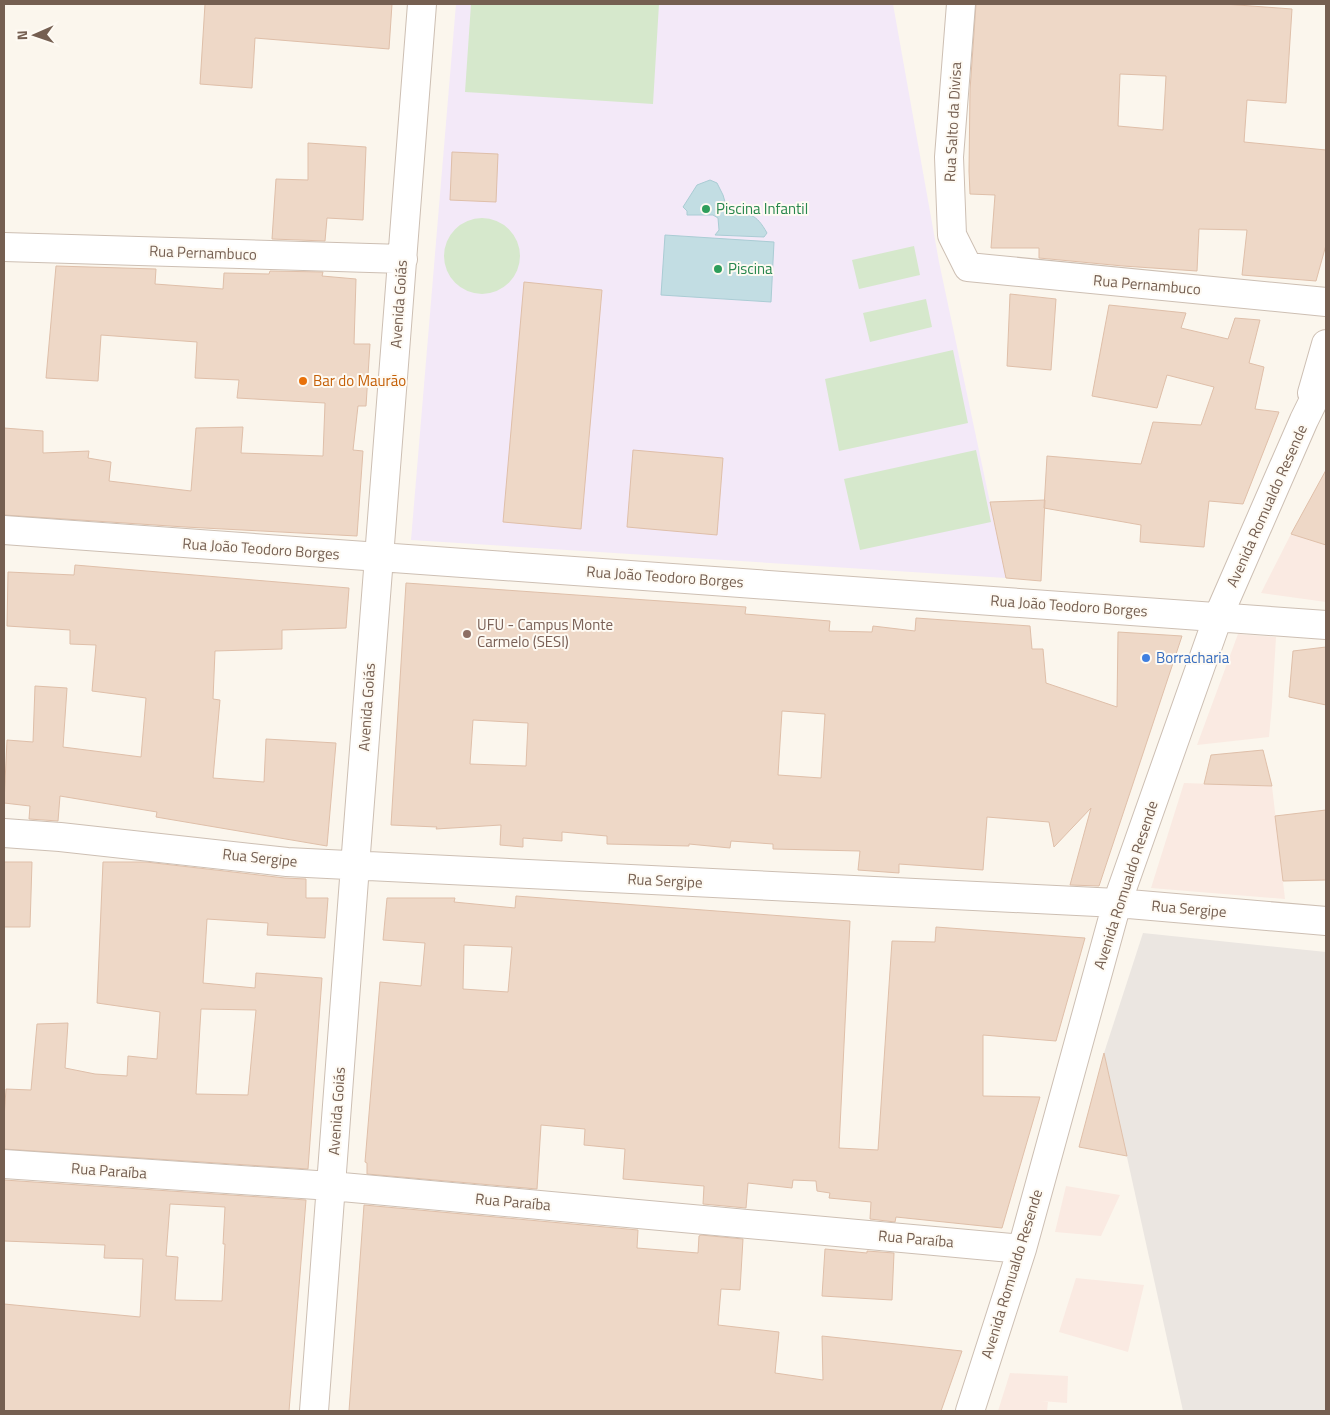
<svg xmlns="http://www.w3.org/2000/svg" width="1330" height="1415" viewBox="0 0 1330 1415" font-family="'Titillium Web',sans-serif">
<rect width="100%" height="100%" fill="#fbf6ed"/>
<!-- commercial -->
<path fill="#faeae2" d="M 1291,534 L 1326,545 L 1326,602 L 1261,593 Z
M 1238,634 L 1276,637 L 1272,704 L 1269,737 L 1197,745 Z
M 1184,783 L 1272,786 L 1285,899 L 1151,888 Z
M 1066,1186 L 1120,1195 L 1101,1236 L 1055,1232 Z
M 1076,1278 L 1144,1285 L 1128,1352 L 1059,1332 Z
M 1010,1373 L 1068,1376 L 1067,1403 L 1041,1401 L 1048,1402 L 1047,1411 L 998,1411 Z"/>
<!-- industrial -->
<path fill="#ebe6e1" d="M 1143,933 L 1326,952 L 1326,1411 L 1183,1411 L 1104,1053 Z"/>
<!-- education -->
<path fill="#f3e9f8" d="M 456,4 L 893,4 L 939,262 L 1006,578 L 411,540 Z"/>
<!-- green -->
<path fill="#d6e8cc" d="M 471,4 L 659,4 L 653,104 L 465,92 Z
M444 256a38 38 0 1 1 76 0a38 38 0 1 1-76 0Z
M 914,246 L 920,275 L 859,289 L 852,260 Z
M 926,299 L 932,327 L 870,342 L 863,313 Z
M 953,350 L 968,423 L 839,451 L 825,379 Z
M 976,450 L 991,522 L 860,550 L 844,479 Z"/>
<!-- water -->
<path fill="#c2dde3" stroke="#aaccd4" d="M 710,180 L 717,183 L 723,195 L 728,212 C 749,213 756,213 767,233 L 764,237 L 715,235 L 719,230 L 718,218 L 713,215 L 687,215 L 687,211 L 683,207 L 697,185 Z
M 665,235 L 774,242 L 771,302 L 661,295 Z"/>
<!-- building -->
<path fill="#eed8c7" stroke="#dfbfa9" fill-rule="evenodd" d="M 205,4 L 392,4 L 389,49 L 255,38 L 252,88 L 200,84 Z
M 976,4 L 1224,4 L 1292,9 L 1286,103 L 1247,100 L 1244,142 L 1326,150 L 1326,245 L 1316,281 L 1242,275 L 1247,230 L 1199,229 L 1197,271 L 1123,266 L 1039,258 L 1039,248 L 991,248 L 995,195 L 970,194 L 969,171 L 970,90 ZM 1120,74 L 1166,76 L 1163,130 L 1118,126 Z
M 308,143 L 366,147 L 363,220 L 327,218 L 325,241 L 272,239 L 276,179 L 308,180 Z
M 452,152 L 498,154 L 496,202 L 450,200 Z
M 56,266 L 156,269 L 155,284 L 223,289 L 224,273 L 269,274 L 270,271 L 323,272 L 322,276 L 356,279 L 354,344 L 370,344 L 366,406 L 358,406 L 353,450 L 363,451 L 357,536 L 185,527 L 4,515 L 4,428 L 43,431 L 43,453 L 89,451 L 88,458 L 111,462 L 109,481 L 191,491 L 196,428 L 243,427 L 241,453 L 323,456 L 325,403 L 237,398 L 239,380 L 195,378 L 197,342 L 101,335 L 98,381 L 46,378 Z
M 524,282 L 602,290 L 581,529 L 503,522 Z
M 1010,294 L 1056,299 L 1051,370 L 1007,366 Z
M 1109,305 L 1186,313 L 1181,328 L 1228,339 L 1235,318 L 1260,320 L 1249,363 L 1264,367 L 1255,409 L 1279,412 L 1243,504 L 1209,501 L 1204,547 L 1140,542 L 1141,525 L 1044,508 L 1047,456 L 1141,464 L 1153,422 L 1201,425 L 1214,387 L 1167,375 L 1157,408 L 1092,396 Z
M 633,450 L 723,458 L 717,535 L 627,527 Z
M 1326,470 L 1326,545 L 1291,534 Z
M 1045,500 L 1041,581 L 1006,578 L 990,502 Z
M 75,565 L 349,588 L 346,628 L 282,630 L 282,649 L 215,651 L 213,699 L 220,700 L 213,778 L 264,782 L 266,739 L 336,743 L 327,846 L 156,817 L 157,812 L 60,796 L 58,821 L 29,819 L 30,806 L 4,803 L 7,740 L 33,742 L 35,686 L 67,688 L 63,747 L 141,757 L 146,698 L 92,691 L 96,645 L 70,644 L 70,630 L 7,626 L 8,572 L 74,575 Z
M 406,583 L 746,607 L 745,614 L 830,621 L 829,631 L 872,632 L 873,626 L 915,631 L 916,618 L 1030,626 L 1032,649 L 1043,649 L 1046,683 L 1117,707 L 1118,632 L 1182,636 L 1099,886 L 1070,885 L 1091,808 L 1054,847 L 1049,822 L 987,817 L 983,870 L 899,864 L 899,873 L 858,870 L 860,851 L 773,849 L 773,844 L 731,841 L 730,848 L 689,844 L 689,846 L 607,844 L 607,836 L 562,832 L 562,841 L 523,838 L 523,847 L 500,845 L 501,825 L 436,829 L 437,827 L 391,825 ZM 782,711 L 825,714 L 821,778 L 778,775 ZM 473,720 L 528,723 L 526,766 L 470,764 Z
M 1326,647 L 1326,705 L 1289,697 L 1293,651 Z
M 1263,750 L 1272,786 L 1204,784 L 1211,755 Z
M 1326,810 L 1326,880 L 1283,881 L 1275,816 Z
M 4,862 L 32,862 L 30,927 L 4,927 Z
M 103,862 L 146,862 L 285,878 L 306,879 L 306,898 L 328,898 L 325,938 L 267,935 L 268,923 L 207,919 L 203,983 L 255,988 L 256,973 L 322,978 L 308,1169 L 4,1149 L 4,1118 L 6,1089 L 31,1090 L 37,1024 L 68,1023 L 65,1068 L 95,1074 L 127,1076 L 128,1056 L 157,1059 L 160,1012 L 97,1003 ZM 201,1009 L 256,1010 L 248,1095 L 196,1094 Z
M 516,896 L 850,921 L 839,1148 L 878,1150 L 892,941 L 935,942 L 936,927 L 1085,938 L 1056,1041 L 983,1035 L 983,1096 L 1040,1097 L 1002,1228 L 896,1217 L 895,1222 L 870,1219 L 871,1202 L 829,1198 L 830,1193 L 817,1191 L 816,1181 L 793,1180 L 792,1188 L 748,1183 L 746,1208 L 703,1204 L 704,1186 L 623,1179 L 625,1149 L 584,1145 L 585,1129 L 541,1125 L 537,1189 L 367,1174 L 367,1163 L 365,1162 L 380,982 L 421,986 L 425,943 L 383,940 L 387,898 L 455,898 L 454,902 L 515,908 ZM 464,945 L 512,947 L 508,992 L 463,989 Z
M 1104,1053 L 1127,1156 L 1079,1147 Z
M 4,1180 L 306,1200 L 289,1411 L 4,1411 L 4,1304 L 140,1317 L 143,1259 L 104,1258 L 105,1245 L 4,1241 ZM 170,1204 L 225,1207 L 223,1244 L 225,1244 L 222,1301 L 175,1300 L 178,1257 L 166,1256 Z
M 364,1205 L 638,1230 L 637,1248 L 698,1253 L 699,1236 L 701,1235 L 743,1239 L 740,1290 L 721,1289 L 718,1325 L 779,1332 L 775,1373 L 823,1380 L 822,1336 L 962,1351 L 941,1411 L 349,1411 Z
M 825,1249 L 867,1253 L 867,1251 L 894,1253 L 892,1300 L 822,1296 Z"/>
<g fill="none" stroke-linecap="round" stroke-linejoin="round">
<!-- minor casing -->
<g stroke="#cdbfb3" stroke-width="30">
<path id="minor" d="M 961,4 L 949,157 L 952,235 L 968,267 L 1326,302
M 4,247 L 403,259
M 1312,393 L 1326,344
M 4,530 L 1326,625
M 4,833 L 60,837 L 287,862 L 1117,903 L 1326,921
M 4,1164 L 331,1186 L 1022,1249
M 314,1411 L 355,866 L 422,4
M 970,1411 L 1022,1249 L 1117,903 L 1218,617 L 1304,420 L 1326,375"/>
</g>
<!-- minor -->
<use href="#minor" stroke="#fff" stroke-width="28"/>
</g>
<!-- markers -->
<g fill="#2e9e5b" stroke="#fefaf3" stroke-width="2">
<circle cx="706" cy="209" r="5"/>
<circle cx="718" cy="269" r="5"/>
</g>
<circle fill="#e8710a" stroke="#fefaf3" stroke-width="2" cx="303" cy="381" r="5"/>
<circle fill="#8d6e63" stroke="#fefaf3" stroke-width="2" cx="467" cy="634" r="5"/>
<circle fill="#3f7fe0" stroke="#fefaf3" stroke-width="2" cx="1146" cy="658" r="5"/>
<g text-anchor="middle" stroke-width="4" stroke-linejoin="round" paint-order="stroke">
<!-- street labels -->
<g font-size="15" fill="#755f51" stroke="#fefaf3">
<text transform="translate(953 122) rotate(-87)" y="5">Rua Salto da Divisa</text>
<text transform="translate(203 253) rotate(2)" y="5">Rua Pernambuco</text>
<text transform="translate(1147 285) rotate(5)" y="5">Rua Pernambuco</text>
<text transform="translate(399 304) rotate(-86)" y="5">Avenida Goiás</text>
<text transform="translate(1267 506) rotate(-66)" y="5">Avenida Romualdo Resende</text>
<text transform="translate(261 549) rotate(4)" y="5">Rua João Teodoro Borges</text>
<text transform="translate(665 577) rotate(4)" y="5">Rua João Teodoro Borges</text>
<text transform="translate(1069 606) rotate(4)" y="5">Rua João Teodoro Borges</text>
<text transform="translate(367 707) rotate(-86)" y="5">Avenida Goiás</text>
<text transform="translate(260 858) rotate(6)" y="5">Rua Sergipe</text>
<text transform="translate(665 881) rotate(3)" y="5">Rua Sergipe</text>
<text transform="translate(1126 885) rotate(-72)" y="5">Avenida Romualdo Resende</text>
<text transform="translate(1189 909) rotate(5)" y="5">Rua Sergipe</text>
<text transform="translate(337 1111) rotate(-86)" y="5">Avenida Goiás</text>
<text transform="translate(109 1171) rotate(4)" y="5">Rua Paraíba</text>
<text transform="translate(513 1202) rotate(5)" y="5">Rua Paraíba</text>
<text transform="translate(916 1239) rotate(5)" y="5">Rua Paraíba</text>
<text transform="translate(1012 1274) rotate(-73)" y="5">Avenida Romualdo Resende</text>
</g>
<!-- leisure labels -->
<g font-size="15" fill="#27864d" stroke="#fefaf3" text-anchor="start">
<text x="716" y="214">Piscina Infantil</text>
<text x="728" y="274">Piscina</text>
</g>
<!-- food labels -->
<g font-size="15" fill="#c56008" stroke="#fefaf3" text-anchor="start">
<text x="313" y="386">Bar do Maurão</text>
</g>
<!-- education labels -->
<g font-size="15" fill="#785e54" stroke="#fefaf3" text-anchor="start">
<text x="477" y="630">UFU - Campus Monte<tspan x="477" dy="17">Carmelo (SESI)</tspan></text>
</g>
<!-- shop labels -->
<g font-size="15" fill="#366cbe" stroke="#fefaf3" text-anchor="start">
<text x="1156" y="663">Borracharia</text>
</g>
</g>
<!-- border -->
<rect width="1330" height="1415" fill="none" stroke="#755f51" stroke-width="10"/>
<!-- north arrow -->
<g transform="translate(35 35) rotate(268)" stroke="#fefaf3" stroke-width="4" paint-order="stroke">
<path d="M0-4L9 19L0 12L-9 19Z" fill="#755f51"/>
<text y="-8" font-size="14" font-weight="bold" text-anchor="middle" fill="#755f51">N</text>
</g>
</svg>
